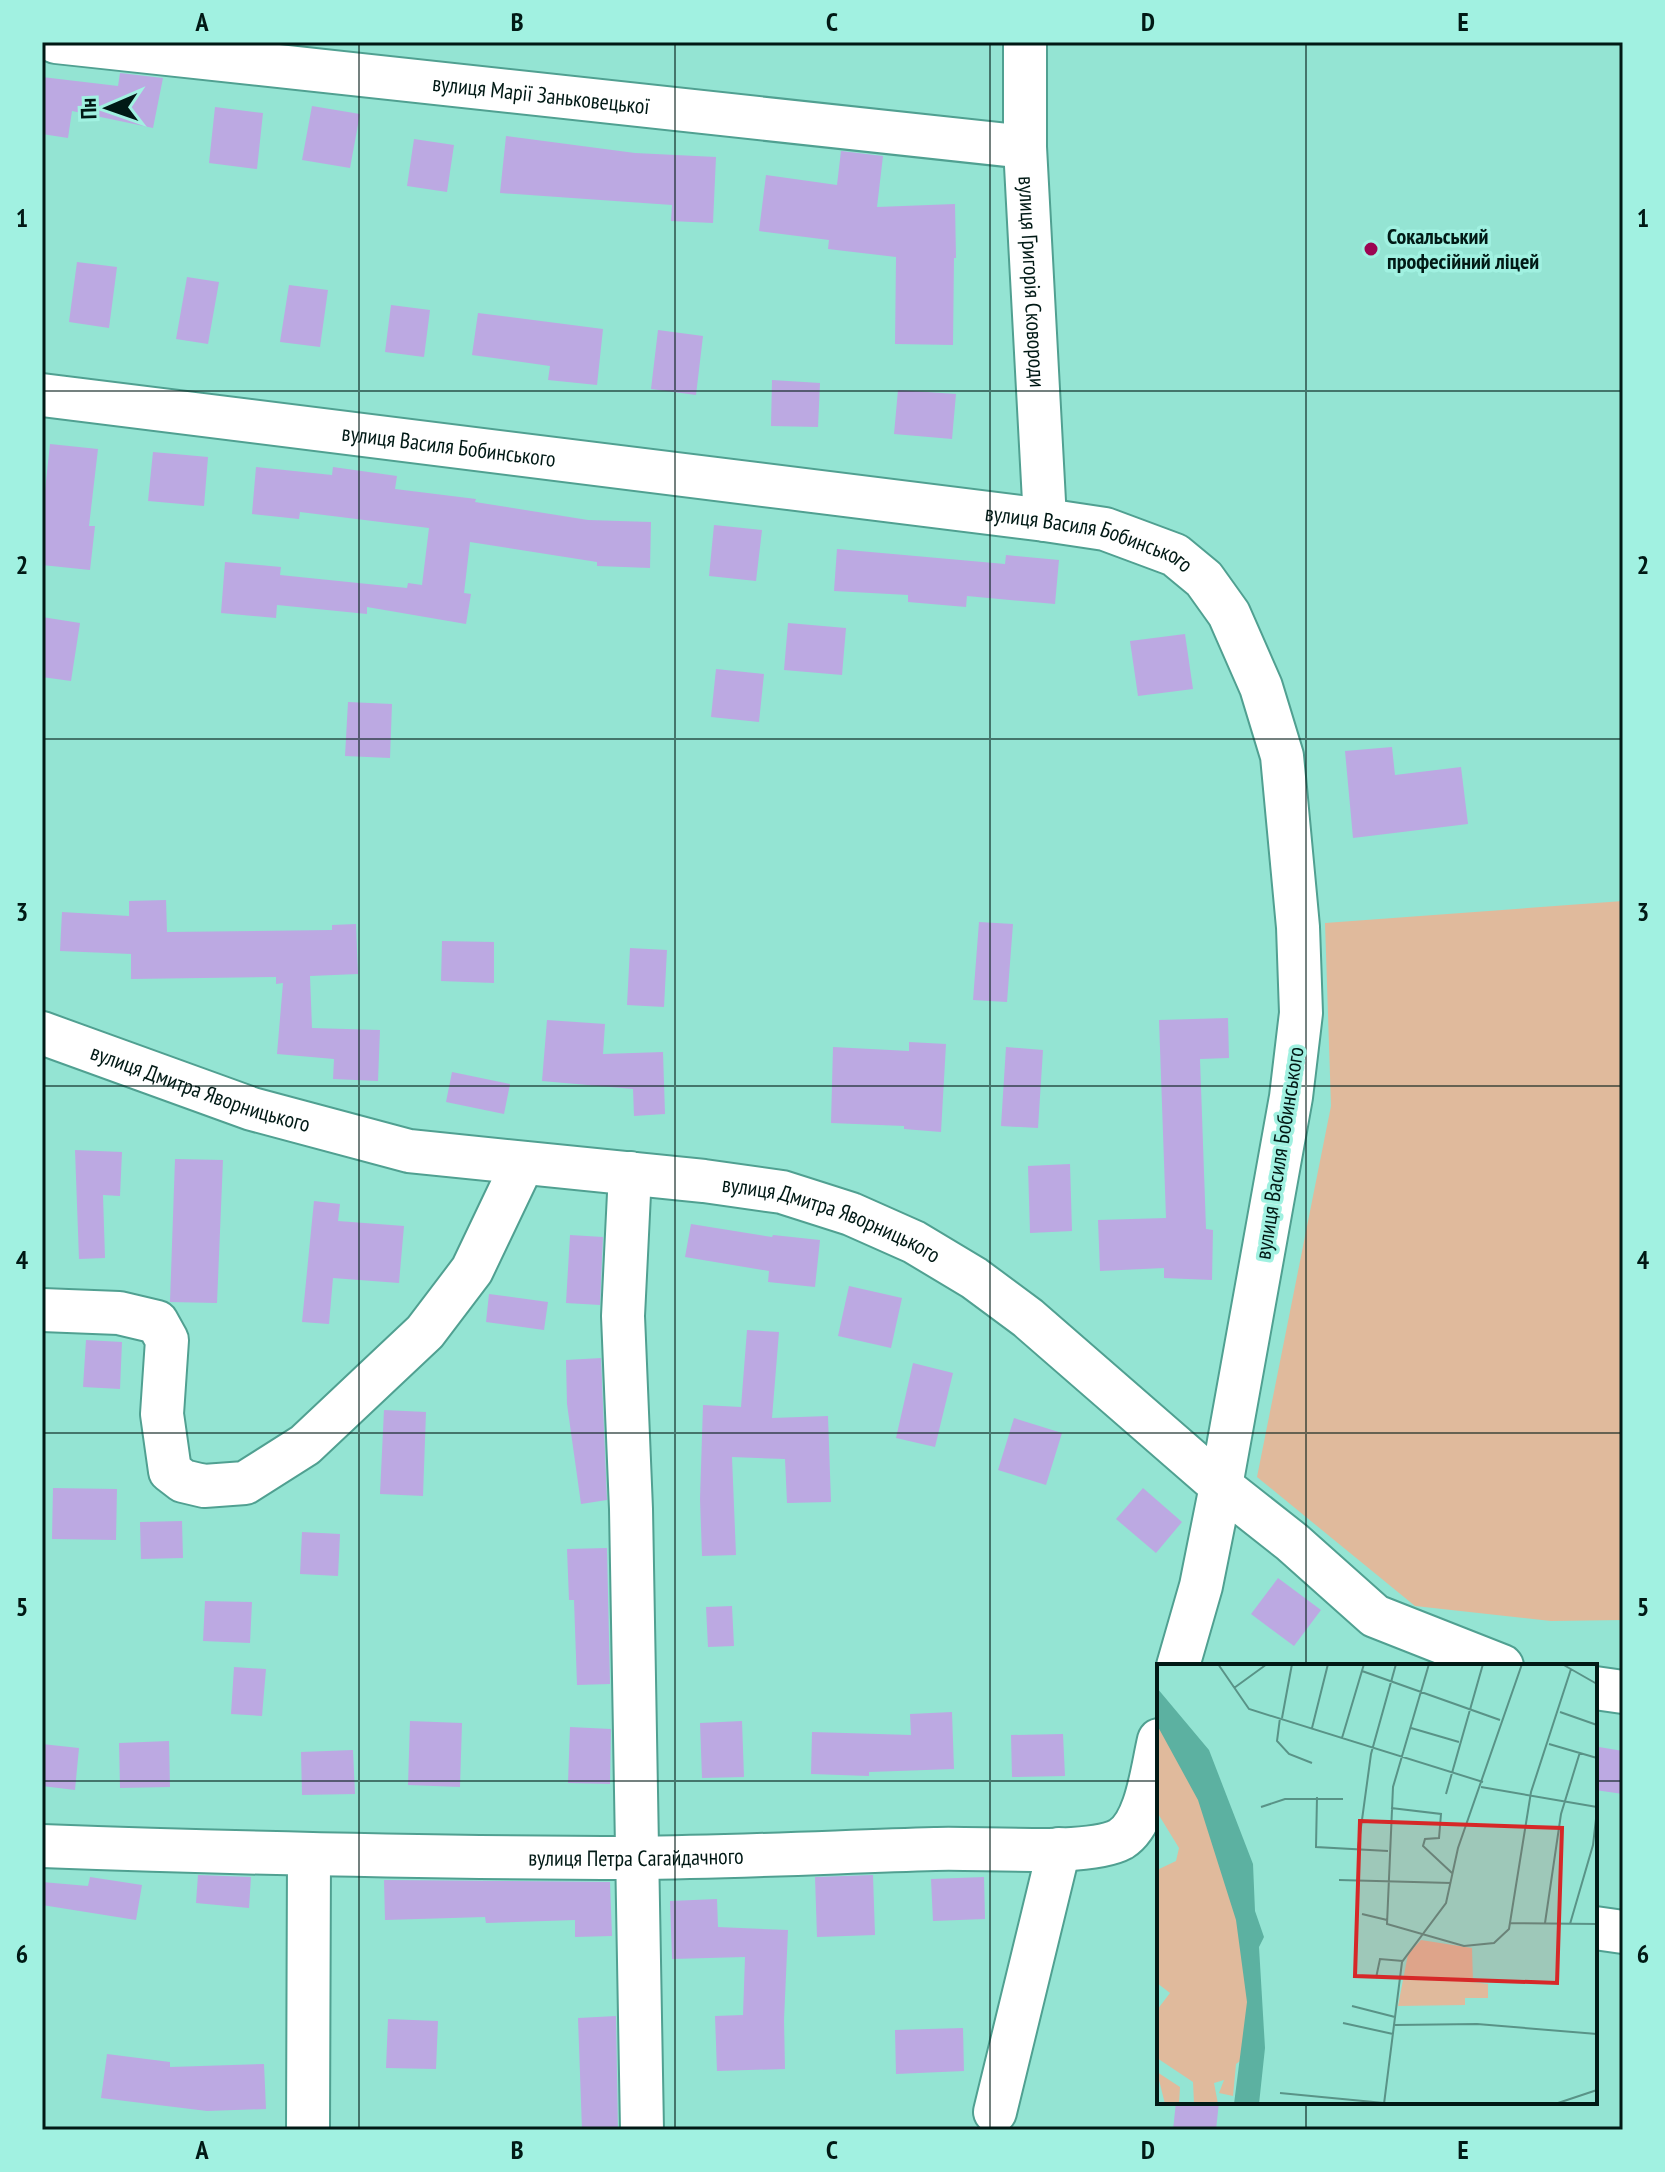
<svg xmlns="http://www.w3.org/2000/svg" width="1665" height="2172" viewBox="0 0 1665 2172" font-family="'PT Sans Narrow',sans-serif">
<rect width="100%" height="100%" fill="#94e4d3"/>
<!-- green -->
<path fill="#e0ba9c" d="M 1623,901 L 1623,1620 L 1551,1621 L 1415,1606 L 1257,1477 L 1331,1106 L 1325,923 Z"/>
<!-- building -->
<path fill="#bca9e2" d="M 120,73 L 163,78 L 153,128 L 72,111 L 68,138 L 42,134 L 42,77 L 118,86 Z
M 312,106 L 360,114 L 350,168 L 302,160 Z
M 215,107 L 263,113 L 257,169 L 209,163 Z
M 506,136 L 635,153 L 716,157 L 713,223 L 671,221 L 672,205 L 500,193 Z
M 414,139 L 454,145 L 447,192 L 407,186 Z
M 841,151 L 883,156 L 877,207 L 955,204 L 956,258 L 954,258 L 953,345 L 895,344 L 896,257 L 828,249 L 829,240 L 759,231 L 766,175 L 837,185 Z
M 77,262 L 117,267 L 109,328 L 69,322 Z
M 187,277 L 219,282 L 208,344 L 176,339 Z
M 289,285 L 328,290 L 320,347 L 280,342 Z
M 391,305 L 430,310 L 424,357 L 385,352 Z
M 478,313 L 603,329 L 597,385 L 548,380 L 550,366 L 472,355 Z
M 658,330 L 703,336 L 696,395 L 651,389 Z
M 772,380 L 820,383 L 818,427 L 771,426 Z
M 898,390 L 956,394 L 952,439 L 894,434 Z
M 50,444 L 98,449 L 89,526 L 95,526 L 90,570 L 42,565 L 42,518 Z
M 153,452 L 208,457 L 204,506 L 148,501 Z
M 256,467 L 332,475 L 333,467 L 397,476 L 395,489 L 476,499 L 475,502 L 588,520 L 651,522 L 650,568 L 597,566 L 597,562 L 470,542 L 464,593 L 471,594 L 466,624 L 367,607 L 367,614 L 277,605 L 276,618 L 221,613 L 225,562 L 281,567 L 280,575 L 407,588 L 408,583 L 422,585 L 429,528 L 300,512 L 299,519 L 252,514 Z
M 714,525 L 762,530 L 756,581 L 709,576 Z
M 837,549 L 1005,564 L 1006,555 L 1059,560 L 1055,604 L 967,596 L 966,607 L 908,602 L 908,595 L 834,591 Z
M 42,617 L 80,623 L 71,681 L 42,677 Z
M 788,623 L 846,628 L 842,675 L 784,670 Z
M 1185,634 L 1193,689 L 1138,696 L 1130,641 Z
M 716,669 L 764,674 L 759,722 L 711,717 Z
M 348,702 L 392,704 L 390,758 L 345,756 Z
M 1392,747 L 1395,775 L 1461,767 L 1468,824 L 1353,838 L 1345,751 Z
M 166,900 L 167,932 L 332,930 L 332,925 L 356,924 L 358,974 L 310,976 L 312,1028 L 380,1030 L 378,1081 L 333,1079 L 334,1059 L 277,1054 L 283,983 L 276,984 L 276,977 L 131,979 L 131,954 L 60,951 L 62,912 L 129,916 L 129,901 Z
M 979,922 L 1013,924 L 1007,1002 L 973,1000 Z
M 442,941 L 494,942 L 494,983 L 441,981 Z
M 630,948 L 667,950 L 664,1007 L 627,1005 Z
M 1228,1018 L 1229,1058 L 1200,1059 L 1206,1229 L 1213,1230 L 1212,1280 L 1164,1278 L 1164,1268 L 1100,1271 L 1098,1220 L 1166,1218 L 1159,1020 Z
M 547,1020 L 605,1024 L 603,1054 L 663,1052 L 665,1114 L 634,1116 L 633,1089 L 542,1081 Z
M 909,1042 L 946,1044 L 941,1132 L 904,1129 L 904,1126 L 831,1123 L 833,1047 L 909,1051 Z
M 1006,1047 L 1043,1050 L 1038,1128 L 1001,1126 Z
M 452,1072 L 510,1084 L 504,1114 L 446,1102 Z
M 75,1150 L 122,1152 L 120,1196 L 103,1195 L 105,1258 L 79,1259 Z
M 175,1159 L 223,1160 L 217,1303 L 170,1302 Z
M 1070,1164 L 1072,1231 L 1030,1233 L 1028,1166 Z
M 314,1201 L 340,1204 L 338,1221 L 404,1226 L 399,1283 L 333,1278 L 329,1324 L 302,1322 Z
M 691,1224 L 772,1237 L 773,1235 L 820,1240 L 815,1287 L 768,1282 L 769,1271 L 685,1257 Z
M 570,1235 L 603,1237 L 600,1305 L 566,1303 Z
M 849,1286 L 902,1298 L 891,1348 L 838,1336 Z
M 489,1294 L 548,1302 L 544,1330 L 486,1322 Z
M 747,1330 L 779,1332 L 772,1418 L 828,1416 L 831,1502 L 787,1503 L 785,1459 L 732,1457 L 736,1555 L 702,1556 L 700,1499 L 703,1405 L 741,1407 Z
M 86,1340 L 122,1342 L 120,1389 L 83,1387 Z
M 601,1358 L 607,1500 L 581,1504 L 567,1404 L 566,1360 Z
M 913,1363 L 953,1373 L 935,1447 L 896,1438 Z
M 384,1410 L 426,1412 L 423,1496 L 380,1494 Z
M 1014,1418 L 1062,1433 L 1046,1485 L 998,1470 Z
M 53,1488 L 117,1489 L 116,1540 L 52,1539 Z
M 1143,1488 L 1182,1522 L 1156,1553 L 1116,1519 Z
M 182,1521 L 183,1558 L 141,1559 L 140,1522 Z
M 302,1532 L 340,1534 L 338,1576 L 300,1574 Z
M 607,1548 L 610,1684 L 577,1685 L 574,1600 L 569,1600 L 567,1549 Z
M 1278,1578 L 1321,1610 L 1294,1646 L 1251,1614 Z
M 205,1601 L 252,1602 L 250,1643 L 203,1641 Z
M 732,1606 L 734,1646 L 708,1647 L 706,1607 Z
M 234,1667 L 266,1669 L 262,1716 L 231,1714 Z
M 952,1712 L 954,1769 L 869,1772 L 869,1776 L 811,1774 L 812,1732 L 911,1735 L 910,1714 Z
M 410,1721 L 462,1723 L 460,1787 L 408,1785 Z
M 742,1721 L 744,1777 L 702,1778 L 700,1723 Z
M 570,1727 L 611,1729 L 610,1784 L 568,1783 Z
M 1063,1734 L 1065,1776 L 1012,1777 L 1011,1735 Z
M 169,1741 L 170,1787 L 120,1788 L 119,1743 Z
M 42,1744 L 79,1748 L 75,1790 L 42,1786 Z
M 1599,1747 L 1623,1751 L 1623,1794 L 1595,1790 Z
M 353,1750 L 355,1794 L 302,1795 L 301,1752 Z
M 198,1875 L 251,1877 L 249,1908 L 196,1903 Z
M 873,1875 L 875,1935 L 817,1937 L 815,1877 Z
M 90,1877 L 142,1885 L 136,1920 L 42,1905 L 42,1882 L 88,1886 Z
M 984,1877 L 985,1919 L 933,1921 L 931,1879 Z
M 384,1880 L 610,1882 L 612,1936 L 575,1937 L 575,1920 L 486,1923 L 485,1917 L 385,1920 Z
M 717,1899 L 718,1927 L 788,1930 L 784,2020 L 785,2069 L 717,2071 L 715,2016 L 743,2015 L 745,1957 L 672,1959 L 670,1901 Z
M 616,2016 L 618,2130 L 582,2130 L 578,2018 Z
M 388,2019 L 438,2021 L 436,2069 L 386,2068 Z
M 963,2028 L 964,2071 L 896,2074 L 895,2030 Z
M 107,2054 L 170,2062 L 170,2067 L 264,2064 L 266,2109 L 207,2111 L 101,2098 Z
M 1176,2102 L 1219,2102 L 1216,2130 L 1173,2130 Z"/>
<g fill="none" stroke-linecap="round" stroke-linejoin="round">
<!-- minor casing -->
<g stroke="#50a091" stroke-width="46">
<g id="minor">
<path id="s1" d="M 56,42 L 1025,147"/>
<path id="s2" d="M 1025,42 L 1025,147 L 1045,520"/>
<path id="s3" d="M 42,395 L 1045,520 L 1105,529 L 1175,555 L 1204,579 L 1229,614 L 1261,687 L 1282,756 L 1298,927 L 1301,1013 L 1291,1097 L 1221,1486 L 1201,1586 L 1178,1666"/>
<path id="s4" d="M 42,1033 L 252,1109 L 409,1151 L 704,1181 L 782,1192 L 851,1214 L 914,1242 L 974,1278 L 1028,1318 L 1221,1486 L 1292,1542 L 1375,1616 L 1502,1666"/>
<path d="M 630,1173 L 623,1316 L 631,1509 L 642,2130"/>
<path d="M 42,1310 L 119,1313 L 157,1322 L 167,1340 L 162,1414 L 170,1471 L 183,1481 L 204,1486 L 245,1483 L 305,1445 L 425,1332 L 472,1270 L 523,1163"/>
<path d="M 1595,1688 L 1623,1692"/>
<path id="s5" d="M 42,1846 C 239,1853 436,1858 633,1858 C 734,1857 835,1852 935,1849 C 977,1847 1089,1857 1121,1839 C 1147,1823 1152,1769 1159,1740"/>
<path d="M 1595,1928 L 1623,1932"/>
<path d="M 995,2112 L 1059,1849"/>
<path d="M 308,2130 L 309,1856"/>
</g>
</g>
<!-- minor -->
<use href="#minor" stroke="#fff" stroke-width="42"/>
</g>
<!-- grid -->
<path fill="none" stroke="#011915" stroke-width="2" stroke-opacity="0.55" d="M 359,42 L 359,2130M 675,42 L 675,2130M 990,42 L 990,2130M 1306,42 L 1306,1666M 42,391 L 1623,391M 42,739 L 1623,739M 42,1086 L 1623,1086M 42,1433 L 1623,1433M 42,1781 L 1159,1781M 1595,1781 L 1623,1781M 1306,2102 L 1306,2130"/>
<!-- markers -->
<circle fill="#9c0552" stroke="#a1f1e1" stroke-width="3" cx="1371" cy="249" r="8"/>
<g text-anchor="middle" stroke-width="7" stroke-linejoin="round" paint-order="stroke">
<!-- street labels -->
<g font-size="22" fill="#011915" stroke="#a1f1e1">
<text dy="8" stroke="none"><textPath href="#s1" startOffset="488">вулиця Марії Заньковецької</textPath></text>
<text dy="8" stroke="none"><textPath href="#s2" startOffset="240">вулиця Григорія Сковороди</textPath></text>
<text dy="8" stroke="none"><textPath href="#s3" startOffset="410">вулиця Василя Бобинського</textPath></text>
<text dy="8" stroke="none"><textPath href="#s3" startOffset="1058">вулиця Василя Бобинського</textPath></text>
<text dy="8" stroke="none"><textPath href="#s4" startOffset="168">вулиця Дмитра Яворницького</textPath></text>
<text transform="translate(1279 1153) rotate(-81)" y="8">вулиця Василя Бобинського</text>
<text dy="8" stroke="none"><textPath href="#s4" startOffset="816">вулиця Дмитра Яворницького</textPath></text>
<text dy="8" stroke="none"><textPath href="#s5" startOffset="594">вулиця Петра Сагайдачного</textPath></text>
</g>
<!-- poi labels -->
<g font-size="22" font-weight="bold" fill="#011915" stroke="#a1f1e1" text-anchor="start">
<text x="1387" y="244">Сокальський<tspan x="1387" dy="25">професійний ліцей</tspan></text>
</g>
</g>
<!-- overview -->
<g transform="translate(1157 1664)">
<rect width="440" height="440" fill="#94e4d3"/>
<path d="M 0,50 L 65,158 L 96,300 L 91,391 L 79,400 L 76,432 L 62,429 L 67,416 L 57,419 L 61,440 L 37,440 L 36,418 L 0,394 L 0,346 L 13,329 L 0,319 L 0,206 L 19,197 L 22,184 L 0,148 ZM 264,276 L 315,284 L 316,318 L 331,320 L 331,334 L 308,334 L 308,341 L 241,342 L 251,290 ZM 0,408 L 23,423 L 22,440 L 8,440 Z" fill="#e0ba9c"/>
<path d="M 0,24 L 52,86 L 96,200 L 98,247 L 107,273 L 102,283 L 108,384 L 102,440 L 77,440 L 90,338 L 79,256 L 41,136 L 0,61 Z" fill="#5cb1a1"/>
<path fill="none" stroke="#599387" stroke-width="2" d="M 61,0 L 92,45 L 326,118M 272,0 L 236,123 L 230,260 L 307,282 L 337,279 L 352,265 L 374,128 L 414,5M 405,0 L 440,20M 205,7 L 343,56M 77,24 L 110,0M 403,48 L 440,61M 123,54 L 120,77 L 132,90 L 155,99M 125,54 L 135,0M 155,64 L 171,0M 254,64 L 302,78M 185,74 L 207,0M 392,80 L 440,94M 324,123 L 440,143M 289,130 L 326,0M 160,133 L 159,183 L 231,187M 104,143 L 128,135 L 186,135M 234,144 L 284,150 L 282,174 L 268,175 L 266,182 L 295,209M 201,185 L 214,90 L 239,0M 182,216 L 294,219M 205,250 L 230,256M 353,259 L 440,260M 388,259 L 404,150 L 423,88M 413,260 L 436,181 L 440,146M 219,314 L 223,295 L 246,297M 195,342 L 238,353M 186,359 L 236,370M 238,361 L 320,360 L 440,370M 123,429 L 227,439M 227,440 L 245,298 L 289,239 L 301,184 L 365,0M 398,440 L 440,426"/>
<path fill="#d62828" fill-opacity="0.15" stroke="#d62828" stroke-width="4" d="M 203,157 L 405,164 L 400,319 L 198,312 Z"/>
<rect width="440" height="440" fill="none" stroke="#011915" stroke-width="4"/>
</g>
<!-- border -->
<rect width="1665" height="2172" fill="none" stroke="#a1f1e1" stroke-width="88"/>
<!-- north arrow -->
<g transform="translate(108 108) rotate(268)" stroke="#a1f1e1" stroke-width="6" paint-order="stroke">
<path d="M0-6L14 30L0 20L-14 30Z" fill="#011915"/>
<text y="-12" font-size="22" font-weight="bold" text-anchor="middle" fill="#011915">Пн</text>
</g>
<rect x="44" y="44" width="1577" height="2084" fill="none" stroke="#011915" stroke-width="3"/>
<g font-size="26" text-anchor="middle" font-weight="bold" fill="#011915">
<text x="202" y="31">A</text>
<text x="517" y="31">B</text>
<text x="832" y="31">C</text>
<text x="1148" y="31">D</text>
<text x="1463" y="31">E</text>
<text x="22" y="227">1</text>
<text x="1643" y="227">1</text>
<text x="22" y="574">2</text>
<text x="1643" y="574">2</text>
<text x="22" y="921">3</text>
<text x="1643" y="921">3</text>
<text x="22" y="1269">4</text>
<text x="1643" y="1269">4</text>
<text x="22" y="1616">5</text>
<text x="1643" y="1616">5</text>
<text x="22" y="1963">6</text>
<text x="1643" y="1963">6</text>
<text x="202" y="2159">A</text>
<text x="517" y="2159">B</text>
<text x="832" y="2159">C</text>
<text x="1148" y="2159">D</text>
<text x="1463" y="2159">E</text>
</g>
</svg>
